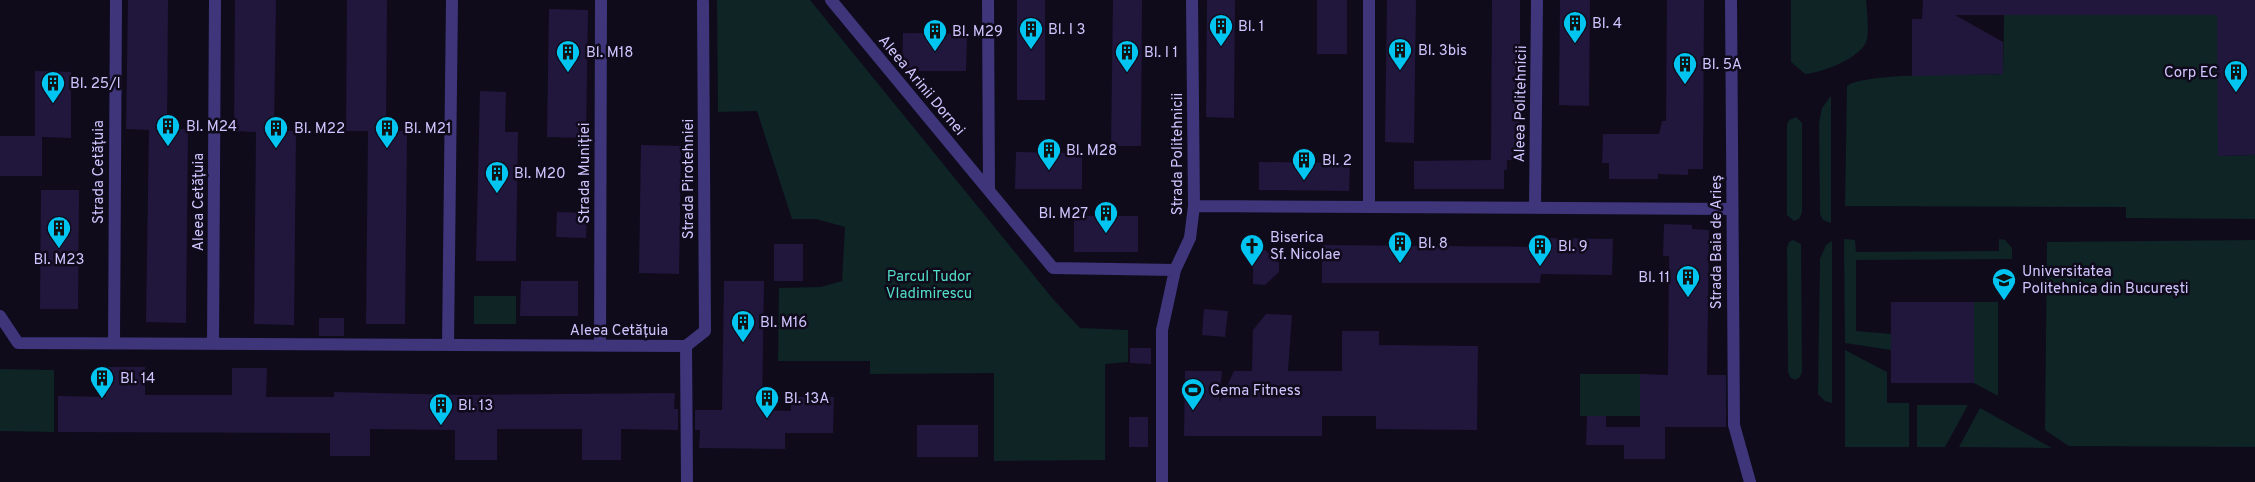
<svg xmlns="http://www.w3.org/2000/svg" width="2255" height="482" viewBox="0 0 2255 482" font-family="Overpass,sans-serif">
<rect width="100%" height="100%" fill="#0f0b1b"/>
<!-- green -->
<path fill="#0e2425" d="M 717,0 L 810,0 L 1053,299 L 1080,328 L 1128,330 L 1128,362 L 1105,364 L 1105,460 L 994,461 L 994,373 L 870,374 L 870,361 L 778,361 L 779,288 L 821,287 L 842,281 L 845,227 L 816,219 L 792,219 L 757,111 L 718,112 Z
M 1791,0 L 1866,0 C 1867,12 1869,27 1867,39 C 1863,58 1821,73 1805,74 L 1791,62 Z
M 2004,15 L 2255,15 L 2219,156 L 2255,155 L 2255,219 L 2126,218 L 2126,207 L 1845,206 L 1847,86 C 1866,72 1974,75 2003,74 Z
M 1831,96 L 1831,223 L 1823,220 L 1820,214 L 1819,123 L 1822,108 Z
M 1796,117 L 1802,123 L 1802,212 L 1800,218 L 1794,221 L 1787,215 L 1787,125 L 1789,120 Z
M 1844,239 L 1855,240 L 1856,252 L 1999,251 L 1999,239 L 2005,240 L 2012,248 L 2012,259 L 1856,260 L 1856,331 L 1891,334 L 1891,350 L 1845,343 Z
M 1793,240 L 1801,244 L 1802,372 L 1800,377 L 1795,380 L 1790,377 L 1788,372 L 1787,248 L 1789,242 Z
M 2255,240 L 2255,447 L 2069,446 L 2045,430 L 2047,242 Z
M 1832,241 L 1832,403 L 1825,401 L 1818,394 L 1820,259 L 1826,245 Z
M 474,296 L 516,296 L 516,324 L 474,324 Z
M 1974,302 L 1998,302 L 1998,396 L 1974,383 Z
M 1845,350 L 1887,372 L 1887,403 L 1909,403 L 1909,447 L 1845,447 Z
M 0,369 L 54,370 L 54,432 L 0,431 Z
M 1580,374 L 1640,374 L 1640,416 L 1580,416 Z
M 1917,405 L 1968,405 L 1945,447 L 1917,447 Z
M 1980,408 L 2052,448 L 1959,447 Z"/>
<!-- building -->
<path fill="#21173c" d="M 128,0 L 168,0 L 167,129 L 188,129 L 186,323 L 146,322 L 149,130 L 126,129 Z
M 235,0 L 276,0 L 274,131 L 296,131 L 294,325 L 254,324 L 256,132 L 234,131 Z
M 347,0 L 387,0 L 386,131 L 407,131 L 405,324 L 366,324 L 368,131 L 346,131 Z
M 1017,0 L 1045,0 L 1045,100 L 1017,100 Z
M 1113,0 L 1142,0 L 1141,146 L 1111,146 Z
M 1207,0 L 1235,0 L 1234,118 L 1206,117 Z
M 1317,0 L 1347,0 L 1347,54 L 1317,54 Z
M 1387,0 L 1416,0 L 1414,143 L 1385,142 Z
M 1492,0 L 1520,0 L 1520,160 L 1507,160 L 1507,170 L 1504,170 L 1504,189 L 1414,189 L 1414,161 L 1491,160 Z
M 1560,0 L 1590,0 L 1589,106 L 1559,105 Z
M 1667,0 L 1704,0 L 1703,169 L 1688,169 L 1688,175 L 1658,174 L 1658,179 L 1609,179 L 1609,163 L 1602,163 L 1603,134 L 1659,134 L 1662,121 L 1666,121 Z
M 1923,0 L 2255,0 L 2255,155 L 2218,156 L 2217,15 L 1955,15 L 2003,42 L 2003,74 L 1912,76 L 1912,19 L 1922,19 Z
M 549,9 L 588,10 L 586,138 L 547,137 Z
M 903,33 L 967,34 L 966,71 L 902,71 Z
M 35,71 L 71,72 L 71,138 L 42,137 L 42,176 L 0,176 L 0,136 L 35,136 Z
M 480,91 L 506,92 L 505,132 L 518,132 L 516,261 L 476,261 Z
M 641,145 L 681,146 L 679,274 L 639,273 Z
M 1016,152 L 1082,153 L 1082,189 L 1015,189 Z
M 1259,162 L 1350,163 L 1349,191 L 1259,190 Z
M 41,190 L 79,190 L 78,309 L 40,309 Z
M 557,212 L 587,213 L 586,238 L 556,237 Z
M 1074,216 L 1138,216 L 1138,252 L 1074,252 Z
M 1664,224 L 1692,225 L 1692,229 L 1709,230 L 1707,375 L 1726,375 L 1726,427 L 1665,427 L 1665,459 L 1624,459 L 1624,445 L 1586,445 L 1587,416 L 1606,416 L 1606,427 L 1640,427 L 1640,374 L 1668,375 L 1669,256 L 1663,256 Z
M 1541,238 L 1613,239 L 1612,275 L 1541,274 L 1540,283 L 1322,283 L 1322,245 L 1541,247 Z
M 774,244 L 803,244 L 803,281 L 774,281 Z
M 1265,250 L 1279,263 L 1279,272 L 1265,285 L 1253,284 L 1253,251 Z
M 521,281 L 578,281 L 578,316 L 520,316 Z
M 724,281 L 764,281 L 762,410 L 791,411 L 791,397 L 834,397 L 833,433 L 785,433 L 785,449 L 699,448 L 700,430 L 695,430 L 695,410 L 722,410 Z
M 1891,302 L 1974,302 L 1974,383 L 1891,383 Z
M 1204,309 L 1228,311 L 1225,337 L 1202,335 Z
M 1266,314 L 1292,315 L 1288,371 L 1342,371 L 1342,331 L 1379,331 L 1379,345 L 1478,346 L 1477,430 L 1376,429 L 1376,416 L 1322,416 L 1322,436 L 1184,436 L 1185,371 L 1222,371 L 1219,403 L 1234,371 L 1252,371 L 1253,330 Z
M 319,318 L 344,318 L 344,336 L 319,336 Z
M 1130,348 L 1151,348 L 1151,364 L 1130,363 Z
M 106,367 L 145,367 L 145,395 L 232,395 L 232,368 L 267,368 L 266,397 L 334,397 L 334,392 L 462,395 L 675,393 L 674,409 L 678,409 L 678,430 L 621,429 L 621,460 L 582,460 L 582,429 L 497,429 L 497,460 L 455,460 L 455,430 L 370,429 L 370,456 L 330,456 L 330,433 L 58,432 L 58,396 L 106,397 Z
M 1129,417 L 1148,417 L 1148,447 L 1129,447 Z
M 917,425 L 978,425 L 978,457 L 917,457 Z"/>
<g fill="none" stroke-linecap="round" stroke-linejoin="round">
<!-- street -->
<path stroke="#3e357b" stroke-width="12" d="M 831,0 L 1053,268 L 1175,270
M 988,0 L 989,190
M 1369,0 L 1369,207
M 1731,0 L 1734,425 L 1750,482
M 1194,206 L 1732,209
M 1535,208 L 1537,0
M 0,316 L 18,343 L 686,346
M 114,343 L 116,0
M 213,344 L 215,0
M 448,345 L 452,0
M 600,346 L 601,0
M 686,346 L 705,331 L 703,2
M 686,346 L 687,482
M 1162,482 L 1162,330 L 1175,270 L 1190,238 L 1194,206 L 1192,0"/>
</g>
<!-- icons -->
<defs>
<g id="building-pin" transform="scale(1.25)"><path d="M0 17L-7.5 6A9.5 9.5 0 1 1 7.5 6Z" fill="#00c5f0" stroke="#0f0b1b"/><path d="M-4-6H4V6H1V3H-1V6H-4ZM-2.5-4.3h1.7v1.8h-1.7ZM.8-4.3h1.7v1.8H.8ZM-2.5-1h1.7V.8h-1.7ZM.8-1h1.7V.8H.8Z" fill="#111"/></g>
<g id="church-pin" transform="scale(1.25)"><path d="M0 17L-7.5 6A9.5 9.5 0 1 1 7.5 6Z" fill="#00c5f0" stroke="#0f0b1b"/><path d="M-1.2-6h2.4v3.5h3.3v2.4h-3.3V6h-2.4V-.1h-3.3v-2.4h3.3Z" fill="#111"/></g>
<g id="university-pin" transform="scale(1.25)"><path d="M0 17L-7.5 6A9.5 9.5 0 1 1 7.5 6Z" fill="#00c5f0" stroke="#0f0b1b"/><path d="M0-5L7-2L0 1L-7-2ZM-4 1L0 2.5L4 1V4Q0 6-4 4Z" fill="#111"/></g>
<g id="stadium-pin" transform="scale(1.25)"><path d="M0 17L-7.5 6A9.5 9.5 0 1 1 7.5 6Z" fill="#00c5f0" stroke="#0f0b1b"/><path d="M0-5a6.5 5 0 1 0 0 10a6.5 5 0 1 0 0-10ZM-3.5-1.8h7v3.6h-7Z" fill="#111"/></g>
</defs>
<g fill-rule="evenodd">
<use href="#building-pin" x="1575" y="23"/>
<use href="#building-pin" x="1221" y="26"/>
<use href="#building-pin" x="1031" y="29"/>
<use href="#building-pin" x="935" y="31"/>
<use href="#building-pin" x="1400" y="50"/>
<use href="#building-pin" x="568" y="52"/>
<use href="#building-pin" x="1127" y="52"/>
<use href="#building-pin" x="1685" y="64"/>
<use href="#building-pin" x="2236" y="72"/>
<use href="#building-pin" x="53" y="83"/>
<use href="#building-pin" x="168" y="126"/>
<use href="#building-pin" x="276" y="128"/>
<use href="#building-pin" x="387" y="128"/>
<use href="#building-pin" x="1049" y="150"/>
<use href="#building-pin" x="1304" y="160"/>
<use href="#building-pin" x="497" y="173"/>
<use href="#building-pin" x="1106" y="213"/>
<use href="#building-pin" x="59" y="228"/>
<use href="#building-pin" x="1400" y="243"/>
<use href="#church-pin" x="1252" y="246"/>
<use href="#building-pin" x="1540" y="246"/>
<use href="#building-pin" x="1688" y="277"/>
<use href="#university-pin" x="2004" y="280"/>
<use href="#building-pin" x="743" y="322"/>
<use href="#building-pin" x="102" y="378"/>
<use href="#stadium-pin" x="1193" y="390"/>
<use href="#building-pin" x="767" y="398"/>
<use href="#building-pin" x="441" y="405"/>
</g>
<g text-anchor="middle" stroke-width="5" stroke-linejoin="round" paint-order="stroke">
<!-- poi labels -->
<g font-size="15" fill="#d1c5ff" stroke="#0f0b1b" text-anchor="start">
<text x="1592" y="28">Bl. 4</text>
<text x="1238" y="31">Bl. 1</text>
<text x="1048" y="34">Bl. I 3</text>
<text x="952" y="36">Bl. M29</text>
<text x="1418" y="55">Bl. 3bis</text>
<text x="586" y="57">Bl. M18</text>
<text x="1144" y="57">Bl. I 1</text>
<text x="1702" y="69">Bl. 5A</text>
<text x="2218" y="77" text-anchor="end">Corp EC</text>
<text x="70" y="88">Bl. 25/I</text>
<text x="186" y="131">Bl. M24</text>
<text x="294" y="133">Bl. M22</text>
<text x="404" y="133">Bl. M21</text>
<text x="1066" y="155">Bl. M28</text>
<text x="1322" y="165">Bl. 2</text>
<text x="514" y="178">Bl. M20</text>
<text x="1088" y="218" text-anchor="end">Bl. M27</text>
<text x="1270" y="242">Biserica<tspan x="1270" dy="17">Sf. Nicolae</tspan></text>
<text x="1418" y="248">Bl. 8</text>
<text x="1558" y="251">Bl. 9</text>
<text x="59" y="264" text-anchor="middle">Bl. M23</text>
<text x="2022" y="276">Universitatea<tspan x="2022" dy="17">Politehnica din București</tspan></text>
<text x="1670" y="282" text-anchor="end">Bl. 11</text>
<text x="760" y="327">Bl. M16</text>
<text x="120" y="383">Bl. 14</text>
<text x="1210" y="395">Gema Fitness</text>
<text x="784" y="403">Bl. 13A</text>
<text x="458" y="410">Bl. 13</text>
</g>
<!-- street labels -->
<g font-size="15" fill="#d1c5ff" stroke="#0f0b1b">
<text transform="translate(922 85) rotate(50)" y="5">Aleea Arinii Dornei</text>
<text transform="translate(1520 104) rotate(-89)" y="5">Aleea Politehnicii</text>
<text transform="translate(1177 154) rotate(-90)" y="5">Strada Politehnicii</text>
<text transform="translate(98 172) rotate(-90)" y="5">Strada Cetățuia</text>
<text transform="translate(584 173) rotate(-90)" y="5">Strada Muniției</text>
<text transform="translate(688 179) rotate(-90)" y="5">Strada Pirotehniei</text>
<text transform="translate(198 202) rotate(-90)" y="5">Aleea Cetățuia</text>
<text transform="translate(1716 242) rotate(-90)" y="5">Strada Baia de Arieș</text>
<text x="619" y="335">Aleea Cetățuia</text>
</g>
<!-- park labels -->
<g font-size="15" fill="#52dec7" stroke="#0f0b1b">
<text x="929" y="281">Parcul Tudor<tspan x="929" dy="17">Vladimirescu</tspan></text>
</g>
</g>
</svg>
